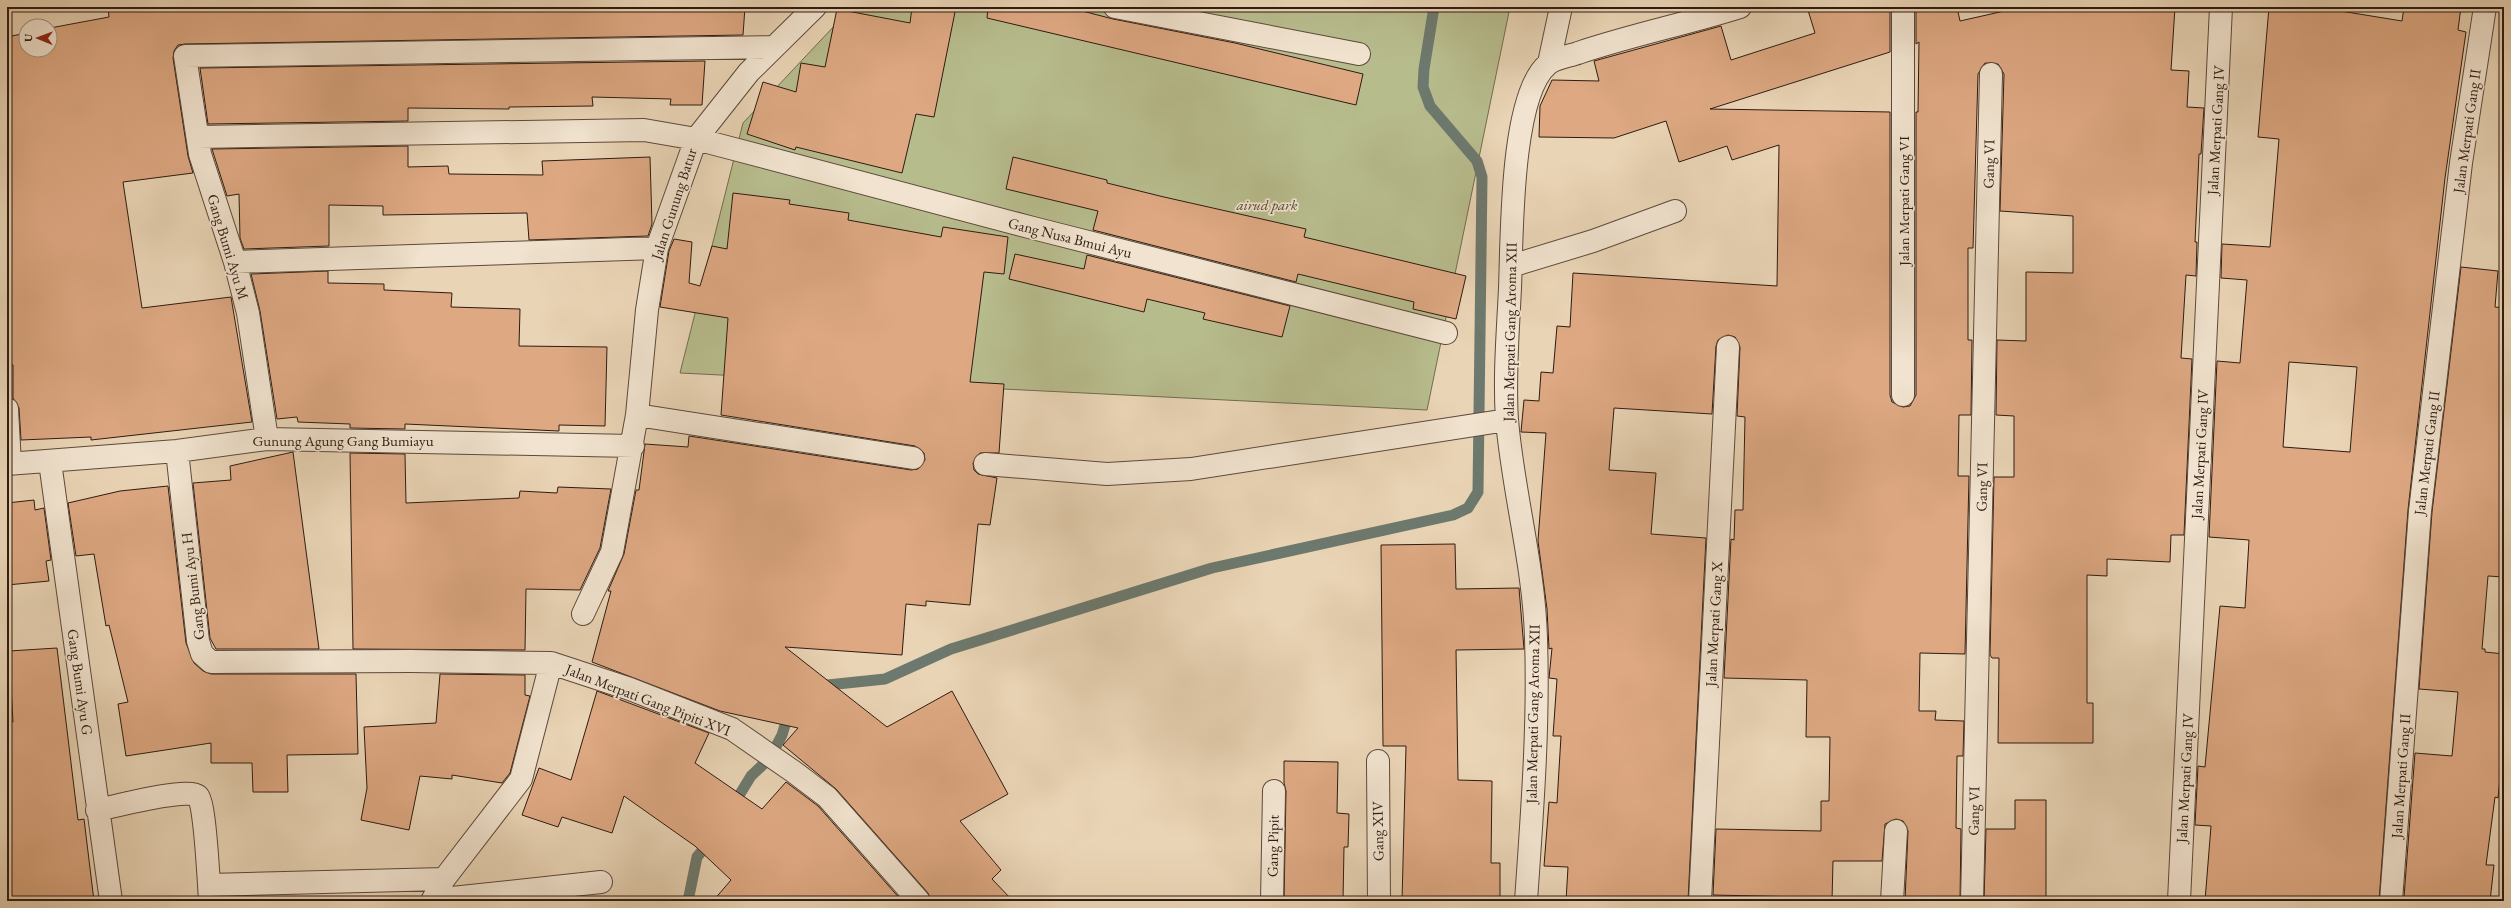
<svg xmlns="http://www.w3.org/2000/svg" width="2511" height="908" viewBox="0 0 2511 908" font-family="'EB Garamond',serif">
<rect width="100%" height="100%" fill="#e9d4b5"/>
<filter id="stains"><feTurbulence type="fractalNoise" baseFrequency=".005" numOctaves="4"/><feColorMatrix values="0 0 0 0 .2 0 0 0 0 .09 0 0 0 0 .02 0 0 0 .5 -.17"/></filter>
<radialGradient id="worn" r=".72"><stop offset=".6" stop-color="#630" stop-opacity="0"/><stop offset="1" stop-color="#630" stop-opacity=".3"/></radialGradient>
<!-- green -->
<path fill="#b7bc8d" stroke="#726c50" d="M 852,7 L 1484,7 L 1509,12 L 1427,410 L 680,373 L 743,123 Z"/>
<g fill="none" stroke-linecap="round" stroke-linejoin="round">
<!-- stream -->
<path stroke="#6d796e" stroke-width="11" d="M 818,686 L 885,679 L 951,649 L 1212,568 L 1453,515 L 1468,508 L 1478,492 L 1482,177 L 1477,161 L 1430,106 L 1423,87 L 1424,69 L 1434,7
M 732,807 L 751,776 L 770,758 L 782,735 L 789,712
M 688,901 L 697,857 L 710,841"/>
</g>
<!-- building -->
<path fill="#dda882" stroke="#2e1b12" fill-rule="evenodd" d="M 108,7 L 745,7 L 743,35 L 185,44 L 178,45 L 174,51 L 173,58 L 188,156 L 193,173 L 123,182 L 142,308 L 231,297 L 252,422 L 91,440 L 91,437 L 21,440 L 19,408 L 13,398 L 13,365 L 10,365 L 10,318 L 7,318 L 7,37 L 26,33 L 26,50 L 50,50 L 50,28 L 109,17 Z
M 912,7 L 956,7 L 934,117 L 916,114 L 902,173 L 796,147 L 795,150 L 747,134 L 763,82 L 796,92 L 801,63 L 825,67 L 837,9 L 910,23 Z
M 988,7 L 1067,7 L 1113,19 L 1235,43 L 1363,74 L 1356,105 L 987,18 Z
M 1807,7 L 1890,7 L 1890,52 L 1710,109 L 1890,112 L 1890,395 L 1892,402 L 1903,407 L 1910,406 L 1916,395 L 1916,112 L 1918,112 L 1919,42 L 1916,44 L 1916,7 L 1957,7 L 1960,21 L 2022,7 L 2175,7 L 2171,70 L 2189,71 L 2187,107 L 2204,108 L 2201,154 L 2199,154 L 2195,242 L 2197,242 L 2196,276 L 2186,275 L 2181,358 L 2192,359 L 2184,535 L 2171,535 L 2170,562 L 2107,559 L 2107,576 L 2087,575 L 2087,703 L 2093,703 L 2093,743 L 1998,743 L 1999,658 L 1992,658 L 1990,655 L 1994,477 L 2014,477 L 2014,416 L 1996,415 L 1997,340 L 2026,341 L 2026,272 L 2073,273 L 2073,216 L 2000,211 L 2004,74 L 1998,64 L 1985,63 L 1978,74 L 1973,248 L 1968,248 L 1968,340 L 1972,340 L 1971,415 L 1959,415 L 1958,476 L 1969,476 L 1965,654 L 1920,653 L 1919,711 L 1936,711 L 1935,720 L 1964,721 L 1963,756 L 1957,756 L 1956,828 L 1961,829 L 1960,901 L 1905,901 L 1908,831 L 1903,821 L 1896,819 L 1885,824 L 1882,861 L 1833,861 L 1832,901 L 1804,901 L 1804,897 L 1713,895 L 1716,829 L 1821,831 L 1821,801 L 1829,801 L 1830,737 L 1806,737 L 1807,680 L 1724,678 L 1731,539 L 1734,540 L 1735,510 L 1743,510 L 1745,417 L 1737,416 L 1740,347 L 1735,337 L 1728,335 L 1718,340 L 1716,346 L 1712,414 L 1614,408 L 1609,470 L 1656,473 L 1651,534 L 1706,538 L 1688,901 L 1566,901 L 1568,867 L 1544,866 L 1549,802 L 1557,803 L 1561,736 L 1553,736 L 1557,679 L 1549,678 L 1552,648 L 1549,649 L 1547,609 L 1538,541 L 1546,433 L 1521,432 L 1524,400 L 1539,401 L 1541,372 L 1553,373 L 1557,326 L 1570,327 L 1573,273 L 1777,286 L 1779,145 L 1732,160 L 1727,146 L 1679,162 L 1666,121 L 1614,138 L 1539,137 L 1540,106 L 1552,80 L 1599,81 L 1594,61 L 1721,26 L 1731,60 L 1815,33 Z
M 2269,7 L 2316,7 L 2402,21 L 2404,7 L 2461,7 L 2458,30 L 2466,32 L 2445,178 L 2408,510 L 2379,901 L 2205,901 L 2211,826 L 2195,825 L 2198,766 L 2205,767 L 2220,606 L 2245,608 L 2249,540 L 2209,537 L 2217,361 L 2240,363 L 2247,280 L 2221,278 L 2222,244 L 2270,247 L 2279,139 L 2258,137 ZM 2289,362 L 2357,367 L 2350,452 L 2283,447 Z
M 705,61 L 702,105 L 670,105 L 671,99 L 592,97 L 593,106 L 509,107 L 509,109 L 408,108 L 408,121 L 208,124 L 200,68 Z
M 408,146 L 408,167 L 448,166 L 449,174 L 543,175 L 542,161 L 650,157 L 652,224 L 648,236 L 529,240 L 527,213 L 383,215 L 383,206 L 329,205 L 329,246 L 244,249 L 240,238 L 239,194 L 227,196 L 212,149 Z
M 1013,157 L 1107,180 L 1107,183 L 1164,197 L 1306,229 L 1304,237 L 1466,276 L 1456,319 L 1413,309 L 1414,302 L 1298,274 L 1296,282 L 1093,230 L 1098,211 L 1006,189 Z
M 733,193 L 790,200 L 789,204 L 849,213 L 848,220 L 941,237 L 943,227 L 1008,237 L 1004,274 L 984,272 L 970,382 L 1004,384 L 999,453 L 980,453 L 973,463 L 974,470 L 978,474 L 997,478 L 990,525 L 978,524 L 970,605 L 926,601 L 926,606 L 906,604 L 902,655 L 785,647 L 887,727 L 952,691 L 1008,794 L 960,821 L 1001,870 L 992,879 L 1013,901 L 931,901 L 928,893 L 836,789 L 783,745 L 798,728 L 720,711 L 592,662 L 611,591 L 608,591 L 624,554 L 636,490 L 639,490 L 645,444 L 688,447 L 689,436 L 911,470 L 918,469 L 925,460 L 924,453 L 915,446 L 721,415 L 728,318 L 660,307 L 669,251 L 674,239 L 692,242 L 689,283 L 700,286 L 712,246 L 727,249 Z
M 1015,254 L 1084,269 L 1087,255 L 1290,306 L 1282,337 L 1203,319 L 1205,313 L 1147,299 L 1144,312 L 1009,279 Z
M 2461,267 L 2498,271 L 2495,307 L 2504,308 L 2504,577 L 2488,576 L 2482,649 L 2485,649 L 2485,652 L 2504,654 L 2504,743 L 2498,798 L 2495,797 L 2486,865 L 2494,865 L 2490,901 L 2441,901 L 2404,897 L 2415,753 L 2452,756 L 2458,692 L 2419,689 L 2432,512 Z
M 328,271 L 328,283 L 384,284 L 384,290 L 452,293 L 451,307 L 520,309 L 519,346 L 607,347 L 605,426 L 559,425 L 559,431 L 405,424 L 405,429 L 350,428 L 350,424 L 298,422 L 297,417 L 277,419 L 260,311 L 251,274 Z
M 293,452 L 319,649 L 216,649 L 210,638 L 193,483 L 231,480 L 230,466 Z
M 350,453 L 405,454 L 406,503 L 519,498 L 520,491 L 557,493 L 558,487 L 611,489 L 600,548 L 580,590 L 526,589 L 525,650 L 353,649 Z
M 168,486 L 186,643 L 194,663 L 203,671 L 211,674 L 356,674 L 358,754 L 287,755 L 288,792 L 253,792 L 252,763 L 211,763 L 211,743 L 126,756 L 118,704 L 128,702 L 109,625 L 106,626 L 94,554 L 76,556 L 68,503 L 120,491 Z
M 34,500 L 35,510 L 44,508 L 51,560 L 46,561 L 49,581 L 7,585 L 7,503 Z
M 1455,544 L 1456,589 L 1519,588 L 1524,649 L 1456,650 L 1458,780 L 1492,781 L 1491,863 L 1500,863 L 1500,901 L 1402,901 L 1406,746 L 1383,746 L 1381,545 Z
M 57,648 L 78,820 L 84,819 L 94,901 L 7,901 L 7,722 L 13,722 L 9,651 Z
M 440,674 L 525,675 L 525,695 L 530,696 L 510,773 L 502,783 L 452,775 L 452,779 L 420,776 L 409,830 L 361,820 L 367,788 L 364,727 L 436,723 Z
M 597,691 L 709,733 L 695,763 L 762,809 L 786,782 L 818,806 L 902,901 L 713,901 L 731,880 L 695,846 L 624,796 L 612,833 L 562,817 L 558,827 L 522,815 L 539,768 L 571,780 Z
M 1284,761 L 1338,762 L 1337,813 L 1349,814 L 1348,847 L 1344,847 L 1343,901 L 1284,901 L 1286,791 L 1284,783 Z
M 2015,800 L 2046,800 L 2046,901 L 1984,901 L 1986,829 L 2015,829 Z"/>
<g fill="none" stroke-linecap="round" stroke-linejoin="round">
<!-- street casing -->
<g stroke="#5d493b" stroke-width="24">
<path id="street" d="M 1115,7 L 1359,54
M 1903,7 L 1903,395
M 1549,63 L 1561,7
M 198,137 L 644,130 L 696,139 L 1033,228 L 1446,333
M 235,262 L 657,248
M 1511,266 L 1593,241 L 1675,211
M 7,409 L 10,464
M 637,415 L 913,458
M 267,439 L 248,313 L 235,262 L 200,154 L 185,56 L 774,47
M 177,451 L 198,641 L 202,654 L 211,662 L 411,661 L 551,663 L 630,689 L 732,729 L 794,772 L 827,797 L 919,901
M 50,462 L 111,901
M 7,464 L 177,451 L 267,439 L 633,446
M 985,464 L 1107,474 L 1191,469 L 1507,420
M 583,614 L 612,552 L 637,415 L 647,310 L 657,248 L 696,139 L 749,72 L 815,7
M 1378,761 L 1379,901
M 97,810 C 113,807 188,787 198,796 C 205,802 209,887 210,901
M 209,885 L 444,879
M 433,900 L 601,882
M 432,901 L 444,879 L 521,779 L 551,663
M 1272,901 L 1274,791
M 1526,901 C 1532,814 1539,726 1536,638 C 1534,565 1513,492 1507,420 C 1504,376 1508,331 1510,288 C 1512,240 1510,95 1548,64 C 1555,58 1570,56 1578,53 C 1631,35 1686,24 1740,7
M 1700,901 L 1728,347
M 1892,901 L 1896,831
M 1972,901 L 1991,74
M 2179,901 L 2221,7
M 2391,901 L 2420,511 L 2461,163 L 2485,7"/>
</g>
<!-- street -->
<use href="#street" stroke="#f1e3cf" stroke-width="22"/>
</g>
<g text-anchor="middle" stroke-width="3.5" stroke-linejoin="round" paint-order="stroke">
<!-- street labels -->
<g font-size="15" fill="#2e1b12" stroke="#f1e3cf">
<text transform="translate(2216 130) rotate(-87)" y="5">Jalan Merpati Gang IV</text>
<text transform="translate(2467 131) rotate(-82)" y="5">Jalan Merpati Gang II</text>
<text transform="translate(1989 164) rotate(-89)" y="5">Gang VI</text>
<text transform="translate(1904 201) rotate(-90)" y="5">Jalan Merpati Gang VI</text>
<text transform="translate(674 204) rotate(-72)" y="5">Jalan Gunung Batur</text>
<text transform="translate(1070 238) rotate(14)" y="5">Gang Nusa Bmui Ayu</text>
<text transform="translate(228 247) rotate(73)" y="5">Gang Bumi Ayu M</text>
<text transform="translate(1510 332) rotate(-89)" y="5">Jalan Merpati Gang Aroma XII</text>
<text x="343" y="446">Gunung Agung Gang Bumiayu</text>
<text transform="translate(2427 453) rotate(-83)" y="5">Jalan Merpati Gang II</text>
<text transform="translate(2200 454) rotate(-87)" y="5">Jalan Merpati Gang IV</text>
<text transform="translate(1982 487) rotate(-89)" y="5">Gang VI</text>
<text transform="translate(193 586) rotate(-97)" y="5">Gang Bumi Ayu H</text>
<text transform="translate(1714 624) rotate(-87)" y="5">Jalan Merpati Gang X</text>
<text transform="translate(80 682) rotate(82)" y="5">Gang Bumi Ayu G</text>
<text transform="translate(648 700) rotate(21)" y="5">Jalan Merpati Gang Pipiti XVI</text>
<text transform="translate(1533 714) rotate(-89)" y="5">Jalan Merpati Gang Aroma XII</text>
<text transform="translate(2401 776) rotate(-86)" y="5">Jalan Merpati Gang II</text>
<text transform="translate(2185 778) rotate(-87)" y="5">Jalan Merpati Gang IV</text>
<text transform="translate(1974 811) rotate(-89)" y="5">Gang VI</text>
<text transform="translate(1378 831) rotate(-91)" y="5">Gang XIV</text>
<text transform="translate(1273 846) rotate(-89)" y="5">Gang Pipit</text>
</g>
<!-- park labels -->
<g font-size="15" font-style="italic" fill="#574b37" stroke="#f1e3cf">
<text x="1267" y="210">airud park</text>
</g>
</g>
<!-- margin -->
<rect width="2511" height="908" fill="none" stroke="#e9d4b5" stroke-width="24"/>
<rect x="8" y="8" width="2495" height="892" fill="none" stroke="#2e1b12" stroke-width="2"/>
<rect x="12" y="12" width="2487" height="884" fill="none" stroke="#2e1b12"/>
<!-- north arrow -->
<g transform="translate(38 38) rotate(271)"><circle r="19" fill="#f1e3cf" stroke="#a39383"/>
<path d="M0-3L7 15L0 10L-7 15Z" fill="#8f2418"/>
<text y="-6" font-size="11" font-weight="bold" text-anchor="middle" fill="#2e1b12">U</text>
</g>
<rect width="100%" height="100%" filter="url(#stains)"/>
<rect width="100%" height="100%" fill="url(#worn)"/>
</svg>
